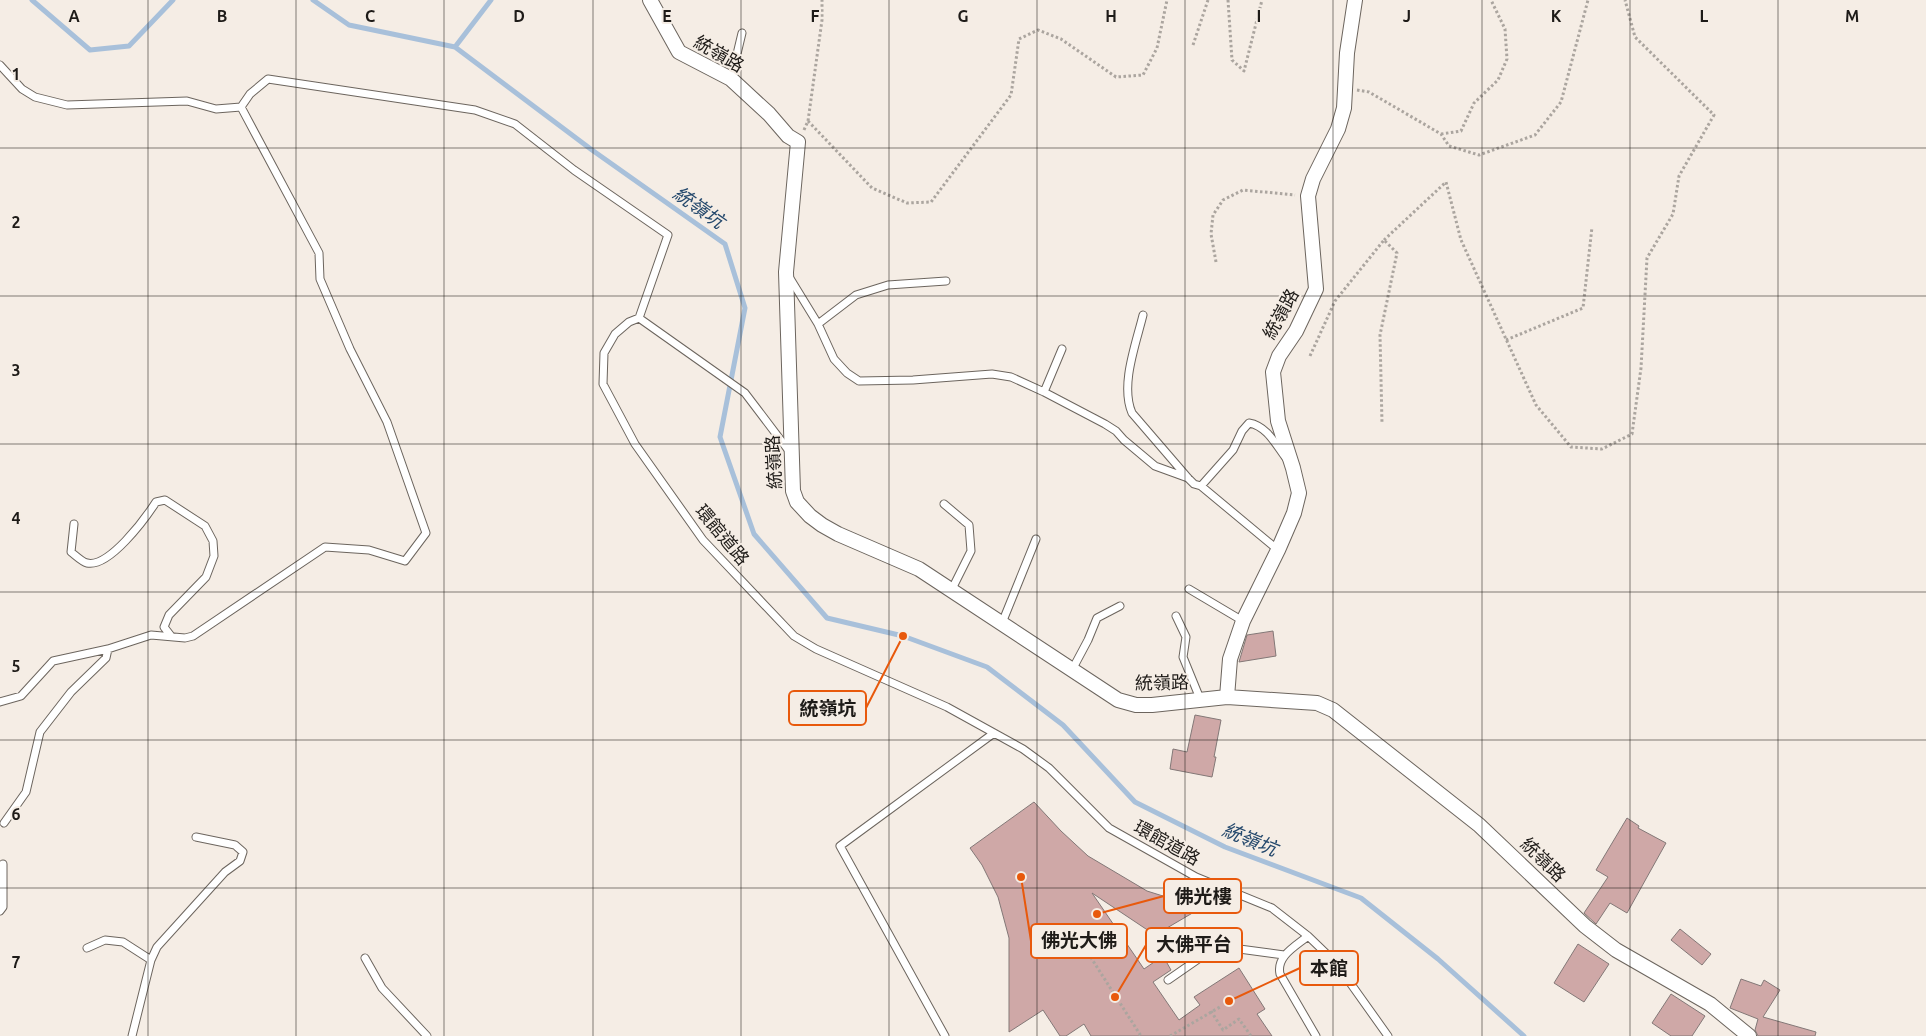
<svg xmlns="http://www.w3.org/2000/svg" width="1926" height="1036" viewBox="0 0 1926 1036" font-family="Ubuntu,'Noto Sans TC',sans-serif">
<rect width="100%" height="100%" fill="#f5ede5"/>
<g fill="none" stroke-linecap="round" stroke-linejoin="round">
<!-- stream -->
<path stroke="#a8c0da" stroke-width="5" d="M 32,0 L 90,50 L 129,46 L 173,0
M 313,0 L 349,25 L 455,47 L 592,150 L 725,244 L 745,308 L 720,437 L 754,534 L 827,618 L 903,636 L 987,667 L 1063,725 L 1135,802 L 1225,847 L 1361,898 L 1438,959 L 1524,1036
M 455,47 L 491,0"/>
</g>
<!-- building -->
<path fill="#cfa8a7" stroke="#837877" d="M 1273,631 L 1276,656 L 1239,662 L 1247,635 Z
M 1195,715 L 1221,720 L 1214,757 L 1216,757 L 1212,777 L 1170,769 L 1173,749 L 1187,752 Z
M 1034,802 L 1061,831 L 1088,856 L 1147,891 L 1201,908 L 1155,935 L 1092,893 L 1144,969 L 1163,956 L 1171,970 L 1153,982 L 1179,1020 L 1200,1005 L 1194,997 L 1239,968 L 1265,1009 L 1257,1014 L 1272,1036 L 1091,1036 L 1084,1024 L 1066,1036 L 1060,1036 L 1043,1010 L 1009,1032 L 1009,938 L 998,897 L 982,865 L 970,848 Z
M 1627,818 L 1639,826 L 1638,828 L 1666,843 L 1627,913 L 1610,903 L 1596,924 L 1584,913 L 1608,877 L 1596,870 Z
M 1680,929 L 1711,954 L 1702,965 L 1671,940 Z
M 1578,944 L 1609,964 L 1584,1002 L 1554,983 Z
M 1741,979 L 1761,986 L 1764,980 L 1780,990 L 1763,1017 L 1816,1032 L 1815,1036 L 1758,1036 L 1755,1030 L 1758,1019 L 1730,1008 Z
M 1671,994 L 1705,1016 L 1692,1036 L 1671,1036 L 1652,1023 Z"/>
<g fill="none" stroke-linecap="round" stroke-linejoin="round">
<!-- lane casing -->
<g stroke="#6c655e" stroke-width="9">
<path id="lane" d="M 0,65 L 22,89 L 35,97 L 67,105 L 187,101 L 216,109 L 241,107
M 731,79 L 742,33
M 788,275 L 818,324 L 834,359 L 847,373 L 859,381 L 913,380 L 992,374 L 1011,377 L 1044,392 L 1105,424 L 1116,431 L 1124,440 L 1155,466 L 1188,478
M 1143,315 C 1136,344 1120,385 1132,413 L 1188,478 L 1194,484 L 1201,486 L 1233,450 L 1242,431 L 1249,423 C 1267,426 1276,445 1286,458
M 818,324 L 856,295 L 888,285 L 946,281
M 1044,392 L 1062,349
M 789,451 L 745,393 L 639,318 L 629,322 L 615,334 L 604,353 L 603,384 L 635,444 L 703,540 L 794,636 L 816,649 L 947,707 L 1023,749 L 1049,768 L 1109,828 L 1196,877 L 1272,908 L 1308,936 L 1336,963 L 1388,1036
M 1201,486 L 1278,550
M 944,504 L 969,525 L 971,551 L 951,591
M 74,524 L 71,552 C 75,555 82,562 87,563 C 109,568 145,519 156,502 L 165,500 L 205,526 L 213,541 L 214,556 L 206,577 L 169,615 L 164,627 L 171,636
M 1189,589 L 1243,621
M 1176,616 L 1186,637 L 1183,657 L 1201,701
M 1002,623 L 1036,539
M 1072,670 L 1088,640 L 1097,618 L 1120,606
M 0,702 L 21,696 L 53,661 L 108,649 L 151,635 L 185,638 L 193,636 L 325,547 L 369,550 L 405,561 L 426,533 L 387,422 L 350,349 L 320,279 L 319,253 L 241,107 L 250,94 L 268,79 L 475,110 L 515,124 L 574,170 L 668,235 L 639,318
M 4,823 L 26,792 L 40,732 L 71,692 L 106,658 L 108,649
M 0,911 L 3,907 L 3,864
M 1308,936 C 1296,946 1276,956 1280,974 L 1316,1036
M 87,948 L 105,940 L 123,942 L 151,960 L 157,947 L 225,872 L 240,861 L 243,852 L 235,845 L 196,837
M 365,958 L 382,988 L 427,1036
M 1168,980 L 1217,946 L 1284,955
M 132,1036 L 151,960
M 945,1036 L 840,846 L 994,733"/>
</g>
<!-- street casing -->
<g stroke="#6c655e" stroke-width="16">
<path id="street" d="M 650,0 L 679,52 L 731,79 L 769,114 L 788,136 L 798,142 L 786,272 L 793,491 L 797,502 L 810,516 L 822,525 L 838,534 L 919,569 L 1118,700 L 1136,705 L 1152,705 L 1227,697 L 1317,703 L 1333,710 L 1479,825 L 1585,926 L 1616,950 L 1710,1004 L 1749,1036
M 1227,697 L 1230,659 L 1243,621 L 1278,550 L 1294,513 L 1299,493 L 1293,468 L 1278,421 L 1273,372 L 1279,356 L 1296,331 L 1316,289 L 1308,196 L 1313,179 L 1338,129 L 1344,108 L 1347,53 L 1355,0"/>
</g>
<!-- path -->
<path stroke="#aba59f" stroke-width="3" stroke-dasharray="2.5 2.5" stroke-linecap="butt" d="M 1228,0 L 1232,60 L 1244,71 L 1262,0
M 1193,45 L 1208,0
M 1357,90 L 1369,92 L 1441,134 L 1449,146 L 1479,155 L 1535,135 L 1561,102 L 1588,0
M 808,121 L 872,188 L 907,203 L 931,202 L 1011,95 L 1019,39 L 1038,30 L 1061,39 L 1116,77 L 1143,75 L 1157,48 L 1167,0
M 804,130 L 808,121 L 822,20 L 822,0
M 1441,134 L 1461,131 L 1474,103 L 1498,80 L 1507,59 L 1505,29 L 1491,0
M 1384,240 L 1446,182 L 1461,240 L 1536,405 L 1571,447 L 1602,449 L 1632,434 L 1641,368 L 1647,258 L 1673,214 L 1679,176 L 1714,115 L 1635,37 L 1625,0
M 1216,262 L 1211,234 L 1213,215 L 1223,200 L 1243,190 L 1295,195
M 1506,340 L 1583,308 L 1592,227
M 1310,356 L 1335,301 L 1384,240 L 1397,253 L 1380,335 L 1382,423
M 1088,953 L 1141,1036
M 1211,1011 L 1223,1030 L 1239,1019 L 1251,1036
M 1170,1036 L 1220,1007"/>
<!-- lane -->
<use href="#lane" stroke="#fff" stroke-width="7"/>
<!-- street -->
<use href="#street" stroke="#fff" stroke-width="14"/>
</g>
<!-- grid -->
<path fill="none" stroke="#1e1b18" stroke-width="1" stroke-opacity="0.55" d="M 148,0 L 148,1036M 296,0 L 296,1036M 444,0 L 444,1036M 593,0 L 593,1036M 741,0 L 741,1036M 889,0 L 889,1036M 1037,0 L 1037,1036M 1185,0 L 1185,1036M 1333,0 L 1333,1036M 1482,0 L 1482,1036M 1630,0 L 1630,1036M 1778,0 L 1778,1036M 0,148 L 1926,148M 0,296 L 1926,296M 0,444 L 1926,444M 0,592 L 1926,592M 0,740 L 1926,740M 0,888 L 1926,888"/>
<g text-anchor="middle" stroke-width="4" stroke-linejoin="round" paint-order="stroke">
<!-- street labels -->
<g font-size="18" fill="#1e1b18" stroke="#f5ede5">
<text transform="translate(719 54) rotate(30)" y="6">統嶺路</text>
<text transform="translate(1281 314) rotate(-61)" y="6">統嶺路</text>
<text transform="translate(774 462) rotate(-93)" y="6">統嶺路</text>
<text transform="translate(722 535) rotate(50)" y="6">環館道路</text>
<text transform="translate(1162 683) rotate(-1)" y="6">統嶺路</text>
<text transform="translate(1167 843) rotate(29)" y="6">環館道路</text>
<text transform="translate(1543 860) rotate(44)" y="6">統嶺路</text>
</g>
<!-- water labels -->
<g font-size="19" font-style="italic" fill="#24486c" stroke="#f5ede5">
<text transform="translate(699 207) rotate(35)" y="7">統嶺坑</text>
<text transform="translate(1250 839) rotate(22)" y="7">統嶺坑</text>
</g>
</g>
<g font-size="16" text-anchor="middle" font-weight="bold" fill="#1e1b18" stroke="#f5ede5" stroke-width="4" stroke-linejoin="round" paint-order="stroke">
<text x="74" y="22">A</text>
<text x="222" y="22">B</text>
<text x="370" y="22">C</text>
<text x="519" y="22">D</text>
<text x="667" y="22">E</text>
<text x="815" y="22">F</text>
<text x="963" y="22">G</text>
<text x="1111" y="22">H</text>
<text x="1259" y="22">I</text>
<text x="1407" y="22">J</text>
<text x="1556" y="22">K</text>
<text x="1704" y="22">L</text>
<text x="1852" y="22">M</text>
<text x="16" y="80">1</text>
<text x="16" y="228">2</text>
<text x="16" y="376">3</text>
<text x="16" y="524">4</text>
<text x="16" y="672">5</text>
<text x="16" y="820">6</text>
<text x="16" y="968">7</text>
</g>
<!-- callouts -->
<path fill="none" stroke="#e8590c" stroke-width="2" d="M903 636L866 708M1097 914L1164 896M1021 877L1031 941M1115 997L1146 945M1229 1001L1300 968"/>
<g fill="#e8590c" stroke="#f5ede5" stroke-width="2">
<circle cx="903" cy="636" r="5"/>
<circle cx="1097" cy="914" r="5"/>
<circle cx="1021" cy="877" r="5"/>
<circle cx="1115" cy="997" r="5"/>
<circle cx="1229" cy="1001" r="5"/>
</g>
<g fill="#f5ede5" stroke="#e8590c" stroke-width="2">
<rect x="789" y="691" width="77" height="34" rx="5"/>
<rect x="1164" y="879" width="77" height="34" rx="5"/>
<rect x="1031" y="924" width="96" height="34" rx="5"/>
<rect x="1146" y="928" width="96" height="34" rx="5"/>
<rect x="1300" y="951" width="58" height="34" rx="5"/>
</g>
<g font-size="19" text-anchor="middle" font-weight="bold" fill="#1e1b18">
<text x="828" y="715">統嶺坑</text>
<text x="1203" y="903">佛光樓</text>
<text x="1079" y="947">佛光大佛</text>
<text x="1194" y="951">大佛平台</text>
<text x="1329" y="975">本館</text>
</g>
</svg>
